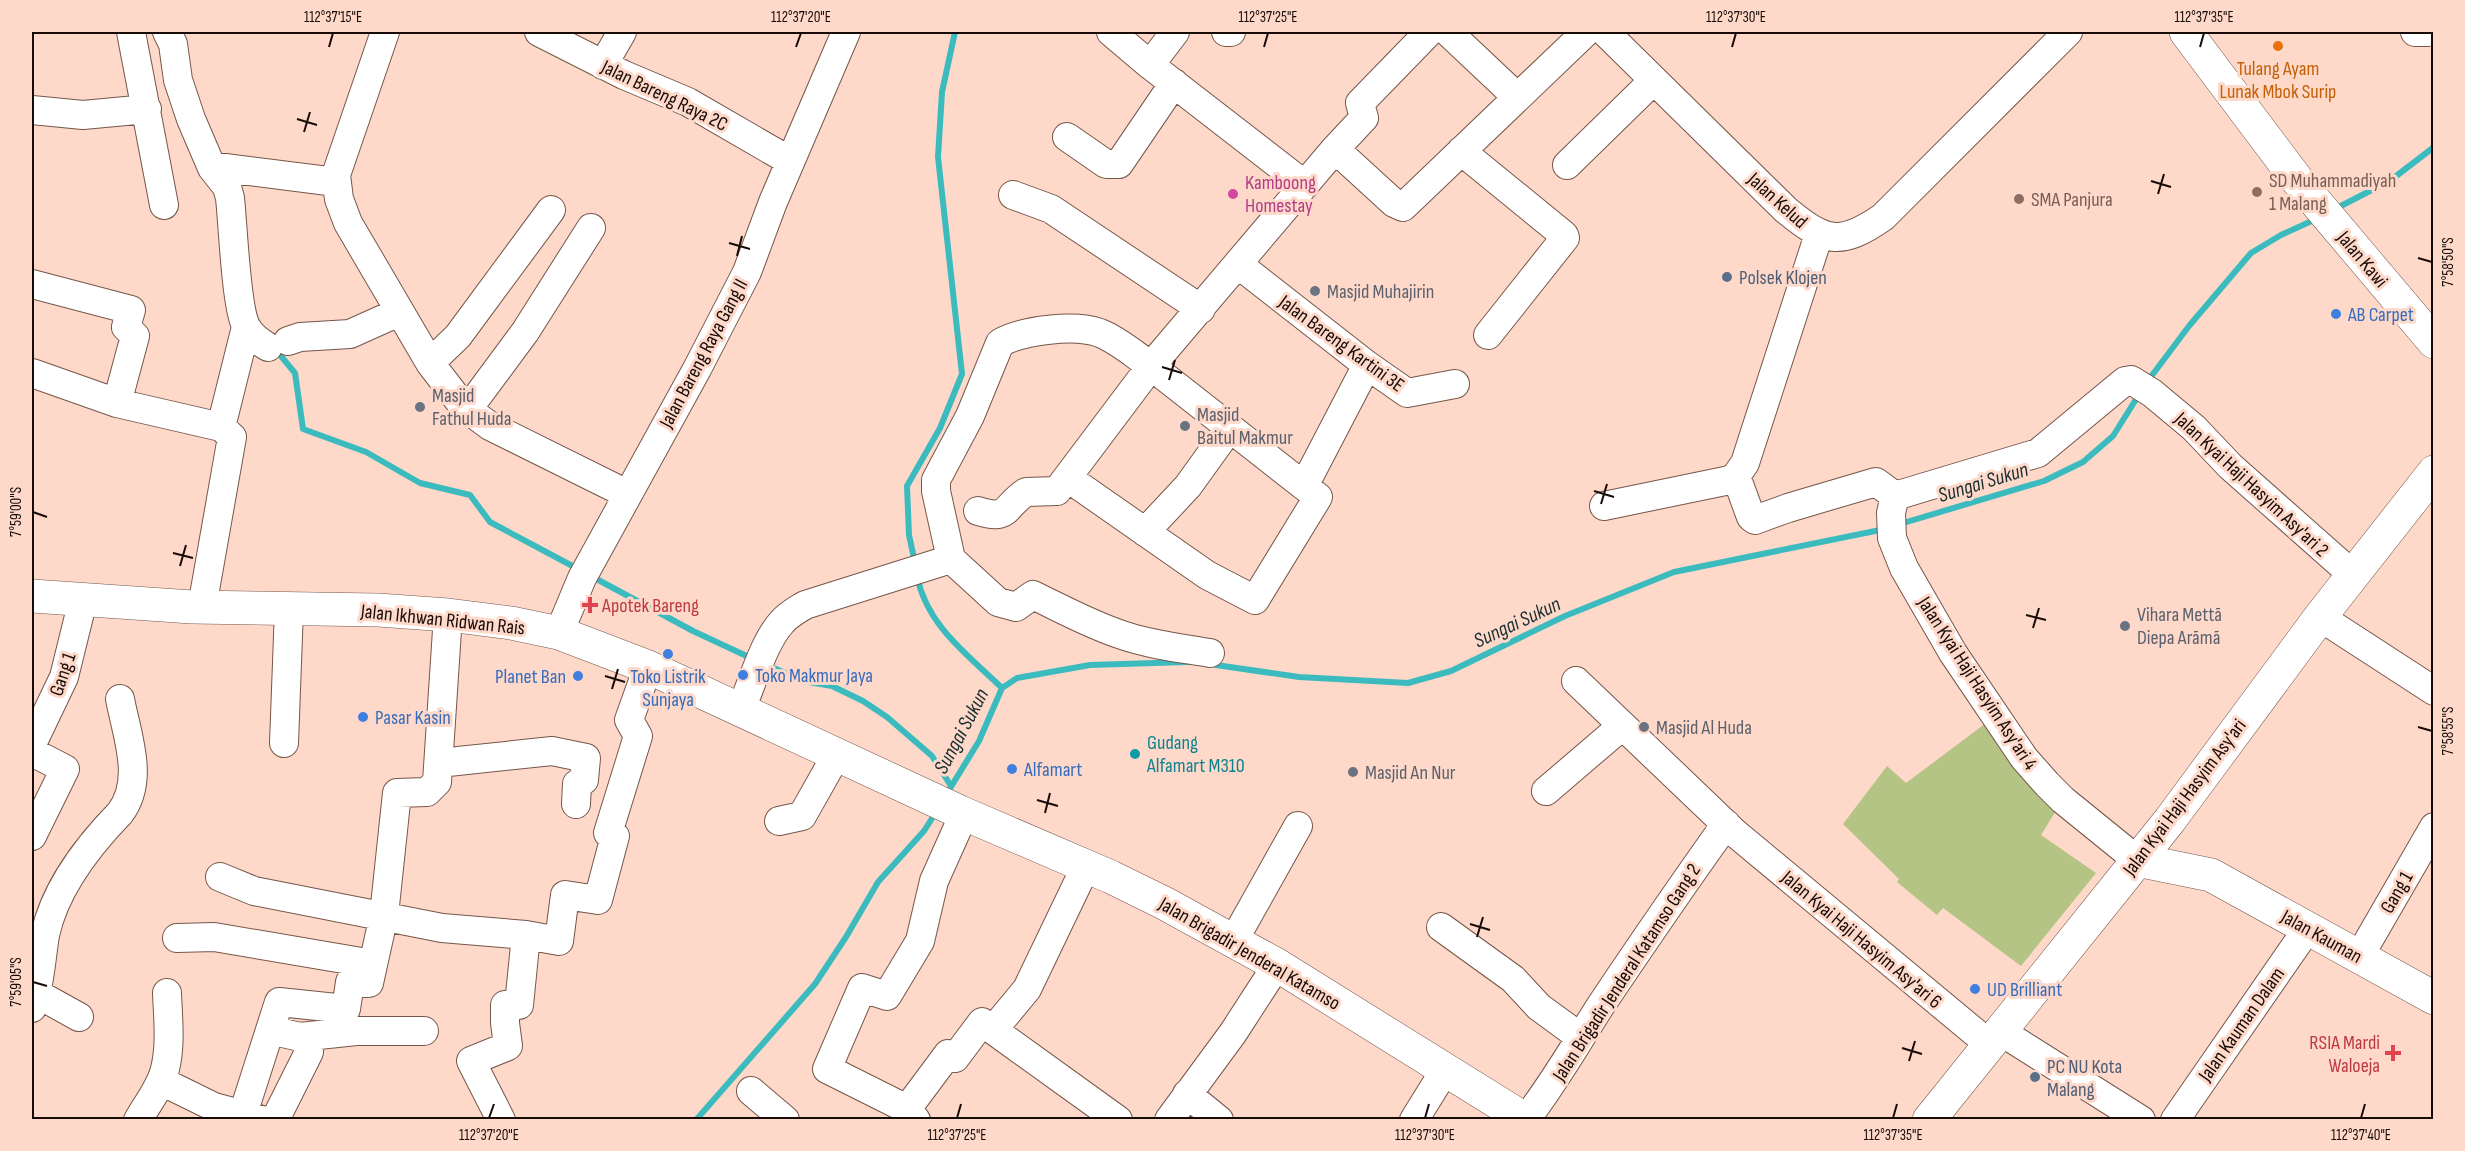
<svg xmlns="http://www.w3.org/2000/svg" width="2465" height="1151" viewBox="0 0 2465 1151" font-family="'Sofia Sans Condensed',sans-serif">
<rect width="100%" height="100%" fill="#fed9ca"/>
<!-- green -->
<path fill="#b4c484" d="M 1990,720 L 2057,809 L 2041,835 L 2096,873 L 2021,966 L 1943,908 L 1937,915 L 1897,882 L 1899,879 L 1843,824 L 1887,766 L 1906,783 Z"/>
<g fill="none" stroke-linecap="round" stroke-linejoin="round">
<!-- stream -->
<path stroke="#3bbbbe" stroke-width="6" d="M 2335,209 L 2391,180 L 2434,147
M 275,349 L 295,373 L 303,429 L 366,452 L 420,483 L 470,495 L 490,522 L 580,570
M 2147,382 L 2189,326 L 2251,253 L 2281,235 L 2316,219
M 1900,524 L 2044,481 L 2083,462 L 2113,436 L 2140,393
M 915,563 L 909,535 L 907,486 L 940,428 L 962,374 L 938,157 L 942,92 L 955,32
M 591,576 L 693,631 L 753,659
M 917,576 C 927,626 968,655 1002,688
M 765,664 L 803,681 L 832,686 L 863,701 L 887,717 L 932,756 L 951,786
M 1209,664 L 1299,677 L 1408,683 L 1451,671 L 1565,616 L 1674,572 L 1885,529
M 946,795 L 979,741 L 1002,688 L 1017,678 L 1090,665 L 1187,662
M 696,1120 L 815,984 L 846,937 L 878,882 L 924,831 L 936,812"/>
<!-- minor casing -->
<g stroke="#755649" stroke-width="30">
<path id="minor" d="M 131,32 L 164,205
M 167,32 L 173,44 L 178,80 L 191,119 L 212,168 L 227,187 L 230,198 C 233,224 236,311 247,328 C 252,337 260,342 268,347
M 385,32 L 336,175 L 339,199 L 348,223 L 430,363 L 463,406 L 490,426 L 627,494
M 539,32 L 624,75 L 688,102 L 790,161
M 1111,32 L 1150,65 L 1305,185
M 1226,32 L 1231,32
M 1448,32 L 1517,97
M 1605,32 L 1786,210 C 1825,242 1840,247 1883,217 L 2068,32
M 2415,32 L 2428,32
M 603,65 L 622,32
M 1150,65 L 1175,32
M 32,110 L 83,115 L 147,109
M 1067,137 L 1106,164 L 1119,164 L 1174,83
M 1335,149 L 1364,118 L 1360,103 L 1429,32
M 1461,151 L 1564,235 L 1565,238 L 1488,335
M 1567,165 L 1654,80
M 212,168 L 225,168 L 336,182
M 1013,195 L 1051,209 L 1201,309
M 1239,265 L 1367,365 L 1407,393 L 1455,384
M 32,284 L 131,310 L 126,327 L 135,336 L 117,403
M 288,341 L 300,337 L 350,334 L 399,312
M 430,363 L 458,336 L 551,210
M 32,373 L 117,403 L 221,427 L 232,437 L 202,607
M 468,409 L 525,332 L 591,228
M 221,427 L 246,327
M 1736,476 L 1751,517 L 1755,520 L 1788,508 L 1876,482 L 1895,496
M 1304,486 L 1367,365
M 1604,506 L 1730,480 L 1736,476 L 1745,463 L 1819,234
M 978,511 C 1010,521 1003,507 1026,492 L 1057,491 L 1151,366 L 1318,497 L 1255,600 L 1207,575 L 1068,478
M 1145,532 L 1188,486 L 1229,429
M 951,559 L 998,602 L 1016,607 L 1033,595 C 1062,609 1091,625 1122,635 C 1151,645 1181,648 1210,653
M 2320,617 L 2434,691
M 559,633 L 582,578 L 697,369 L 747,272 L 773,202 L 846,32
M 1576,681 L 1735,833 L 1989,1044
M 741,709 C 752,684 764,641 782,622 C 789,614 797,610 805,605 L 951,559 L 936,491 L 936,480 L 970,416 L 1000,343 C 1023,330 1075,324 1100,333 C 1118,340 1135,355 1151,366 L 1335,149 L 1394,203 L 1403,207 L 1586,32
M 284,743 L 289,609
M 32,744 L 64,677 L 83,600
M 32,752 L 65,769 L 32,836
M 439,763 L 552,751 L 586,758 L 584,780 L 577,784 L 576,804
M 1546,791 L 1622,726
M 779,821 L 802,816 L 837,754
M 2137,860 L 2063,800 L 2047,784 L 2024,758 L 1953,653 L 1904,568 L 1892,538 L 1891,513 L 1895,496 L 2038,453 L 2125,381 L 2131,380 L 2152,393 L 2194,428 L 2230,466 L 2353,575
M 220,877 L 254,891 L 442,928 L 526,935
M 1441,927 L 1513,979 L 1539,1007 L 1580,1037
M 177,938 L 214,937 L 373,964
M 1234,940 L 1298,826
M 2359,957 L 2434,827
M 32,991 L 79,1017
M 32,1008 C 40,985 41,960 45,935 C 55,888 87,847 120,813 C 145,780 127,736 120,699
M 270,1030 L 300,1037 L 356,1031 L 424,1031
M 993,1030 L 1118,1120
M 2000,1031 L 2141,1120
M 161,1081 L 214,1107 L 262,1120
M 751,1091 L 785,1120
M 1187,1094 L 1219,1120
M 907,1109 L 827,1069 L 862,988 L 887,996 L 920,941 L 934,881 L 964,814
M 243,1114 L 279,1002 L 346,1009 L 350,982 L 369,983 L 384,915 L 397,793 L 427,792 L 437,782 L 448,615
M 1526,1119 C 1554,1083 1576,1044 1601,1005 C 1642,944 1683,884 1726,824
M 138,1120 C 147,1104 161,1087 165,1069 C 171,1045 168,1018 167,993
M 275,1120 L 309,1052
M 501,1120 L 471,1061 L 508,1046 L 505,1023 L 505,1005 L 519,1005 L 526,935 L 559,941 L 565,895 L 598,900 L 615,836 L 608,833 L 638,736 L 629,720 L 648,667
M 916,1120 L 907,1109 L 948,1054 L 955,1058 L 982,1022 L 993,1030 L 1027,989 L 1086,866
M 1169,1120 L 1233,1033 L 1277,965
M 1414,1120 L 1445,1070
M 2175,1120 L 2308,928"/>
</g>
<!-- major casing -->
<g stroke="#755649" stroke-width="34">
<path id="major" d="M 2186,32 L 2298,181 L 2434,342
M 32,596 L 192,607 L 378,610 L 448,615 L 511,623 L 559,633 L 648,667 L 960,812 L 1111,877 L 1164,903 L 1277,965 L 1526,1120
M 2137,860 L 2211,875 L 2434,998
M 1929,1120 L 2170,820 L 2320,617 L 2434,472"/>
</g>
<!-- minor -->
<use href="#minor" stroke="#fff" stroke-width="28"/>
<!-- major -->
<use href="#major" stroke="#fff" stroke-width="33"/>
</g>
<!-- ticks -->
<path fill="none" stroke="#170b07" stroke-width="2" d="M 329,47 L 333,33M 796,47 L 801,33M 1264,47 L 1268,33M 1732,47 L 1736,33M 2200,47 L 2204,33M 297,119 L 317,125M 304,132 L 310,112M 2151,181 L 2171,187M 2158,194 L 2164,174M 729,243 L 750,249M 737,256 L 742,236M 2418,258 L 2432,262M 1162,367 L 1182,373M 1169,380 L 1175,360M 1594,491 L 1614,497M 1601,504 L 1607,484M 33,512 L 47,517M 173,553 L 193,558M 180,566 L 186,545M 2026,615 L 2046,620M 2033,628 L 2039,608M 605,676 L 625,682M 612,689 L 618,669M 2418,727 L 2432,731M 1037,800 L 1058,806M 1045,813 L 1050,793M 1470,924 L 1490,930M 1477,937 L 1483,917M 33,982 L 47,986M 1902,1048 L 1922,1054M 1909,1061 L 1915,1041M 489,1118 L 494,1104M 957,1118 L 961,1104M 1425,1118 L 1429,1104M 1893,1118 L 1897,1104M 2361,1118 L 2365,1104"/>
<!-- markers -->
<circle fill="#e8710a" stroke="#fed9ca" stroke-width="2" cx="2278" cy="46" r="6"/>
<g fill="#8d6e63" stroke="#fed9ca" stroke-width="2">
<circle cx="2257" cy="192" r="6"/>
<circle cx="2019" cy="199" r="6"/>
</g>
<circle fill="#d1479c" stroke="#fed9ca" stroke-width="2" cx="1233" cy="194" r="6"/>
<g fill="#5c6f8a" stroke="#fed9ca" stroke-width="2">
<circle cx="1727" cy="277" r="6"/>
<circle cx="2035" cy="1077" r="6"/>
</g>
<g fill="#6b7280" stroke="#fed9ca" stroke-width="2">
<circle cx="1315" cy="291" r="6"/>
<circle cx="420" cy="407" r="6"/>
<circle cx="1185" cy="426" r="6"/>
<circle cx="2125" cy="626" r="6"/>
<circle cx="1644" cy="727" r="6"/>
<circle cx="1353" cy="772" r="6"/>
</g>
<g fill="#3f7fe0" stroke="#fed9ca" stroke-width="2">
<circle cx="2336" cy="314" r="6"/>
<circle cx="668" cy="654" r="6"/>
<circle cx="743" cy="675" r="6"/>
<circle cx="578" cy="676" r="6"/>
<circle cx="363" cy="717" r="6"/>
<circle cx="1012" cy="769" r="6"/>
<circle cx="1975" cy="989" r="6"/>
</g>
<g fill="#e0444e" stroke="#fed9ca" stroke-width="2">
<path d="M587 596h6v6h6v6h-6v6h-6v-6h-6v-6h6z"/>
<path d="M2390 1044h6v6h6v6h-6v6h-6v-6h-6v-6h6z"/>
</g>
<circle fill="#0f9aa8" stroke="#fed9ca" stroke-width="2" cx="1135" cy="754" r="6"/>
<g text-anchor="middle" stroke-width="6" stroke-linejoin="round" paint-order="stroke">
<!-- food labels -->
<g font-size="20" fill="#c56008" stroke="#fed9ca">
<text x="2278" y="75">Tulang Ayam<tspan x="2278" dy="23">Lunak Mbok Surip</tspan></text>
</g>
<!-- street labels -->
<g font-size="20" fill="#170b07" stroke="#fed9ca">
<text transform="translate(665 95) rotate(26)" y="7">Jalan Bareng Raya 2C</text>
<text transform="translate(1778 200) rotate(42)" y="7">Jalan Kelud</text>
<text transform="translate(2363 259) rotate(50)" y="7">Jalan Kawi</text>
<text transform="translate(1342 343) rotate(36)" y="7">Jalan Bareng Kartini 3E</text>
<text transform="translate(703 353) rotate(-62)" y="7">Jalan Bareng Raya Gang II</text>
<text transform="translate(2252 484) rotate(43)" y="7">Jalan Kyai Haji Hasyim Asy'ari 2</text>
<text transform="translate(443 619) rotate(6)" y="7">Jalan Ikhwan Ridwan Rais</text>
<text transform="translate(62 674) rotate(-71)" y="7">Gang 1</text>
<text transform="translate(1978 683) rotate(57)" y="7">Jalan Kyai Haji Hasyim Asy'ari 4</text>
<text transform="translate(2184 797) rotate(-53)" y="7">Jalan Kyai Haji Hasyim Asy'ari</text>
<text transform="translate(2396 892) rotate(-60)" y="7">Gang 1</text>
<text transform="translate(2322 936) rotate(29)" y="7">Jalan Kauman</text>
<text transform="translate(1862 939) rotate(40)" y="7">Jalan Kyai Haji Hasyim Asy'ari 6</text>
<text transform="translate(1250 953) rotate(30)" y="7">Jalan Brigadir Jenderal Katamso</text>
<text transform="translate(1626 972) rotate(-57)" y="7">Jalan Brigadir Jenderal Katamso Gang 2</text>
<text transform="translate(2241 1024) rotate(-55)" y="7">Jalan Kauman Dalam</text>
</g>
<!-- education labels -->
<g font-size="20" fill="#785e54" stroke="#fed9ca" text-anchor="start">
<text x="2269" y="187">SD Muhammadiyah<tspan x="2269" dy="23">1 Malang</tspan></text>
<text x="2031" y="206">SMA Panjura</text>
</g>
<!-- hotel labels -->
<g font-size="20" fill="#b23c85" stroke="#fed9ca" text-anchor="start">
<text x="1245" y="189">Kamboong<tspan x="1245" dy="23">Homestay</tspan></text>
</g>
<!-- service labels -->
<g font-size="20" fill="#4e5e75" stroke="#fed9ca" text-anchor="start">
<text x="1739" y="284">Polsek Klojen</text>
<text x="2047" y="1073">PC NU Kota<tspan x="2047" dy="23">Malang</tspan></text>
</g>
<!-- worship labels -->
<g font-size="20" fill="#5b616d" stroke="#fed9ca" text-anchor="start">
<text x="1327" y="298">Masjid Muhajirin</text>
<text x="432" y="402">Masjid<tspan x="432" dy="23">Fathul Huda</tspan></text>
<text x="1197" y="421">Masjid<tspan x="1197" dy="23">Baitul Makmur</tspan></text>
<text x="2137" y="621">Vihara Mettã<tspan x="2137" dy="23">Diepa Arãmã</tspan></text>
<text x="1656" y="734">Masjid Al Huda</text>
<text x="1365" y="779">Masjid An Nur</text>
</g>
<!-- shop labels -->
<g font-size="20" fill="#366cbe" stroke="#fed9ca" text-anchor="start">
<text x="2348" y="321">AB Carpet</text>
<text x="755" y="682">Toko Makmur Jaya</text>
<text x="566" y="683" text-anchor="end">Planet Ban</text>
<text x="668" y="683" text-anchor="middle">Toko Listrik<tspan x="668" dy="23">Sunjaya</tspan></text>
<text x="375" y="724">Pasar Kasin</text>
<text x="1024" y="776">Alfamart</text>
<text x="1987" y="996">UD Brilliant</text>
</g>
<!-- health labels -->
<g font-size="20" fill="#be3a42" stroke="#fed9ca" text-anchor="start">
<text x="602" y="612">Apotek Bareng</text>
<text x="2380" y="1049" text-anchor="end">RSIA Mardi<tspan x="2380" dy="23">Waloeja</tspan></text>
</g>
<!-- culture labels -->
<g font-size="20" fill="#0d838f" stroke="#fed9ca" text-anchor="start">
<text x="1147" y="749">Gudang<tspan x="1147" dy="23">Alfamart M310</tspan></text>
</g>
<!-- water labels -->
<g font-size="21" font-style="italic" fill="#1a2f30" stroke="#fed9ca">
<text transform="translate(1983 482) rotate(-17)" y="7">Sungai Sukun</text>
<text transform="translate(1517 622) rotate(-25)" y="7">Sungai Sukun</text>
<text transform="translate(961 731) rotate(-62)" y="7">Sungai Sukun</text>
</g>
</g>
<!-- border -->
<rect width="2465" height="1151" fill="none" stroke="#fed9ca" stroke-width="66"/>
<rect x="33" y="33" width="2399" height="1085" fill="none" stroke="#170b07" stroke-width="2"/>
<g font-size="15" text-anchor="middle" fill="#170b07">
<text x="333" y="22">112°37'15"E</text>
<text x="801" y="22">112°37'20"E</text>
<text x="1268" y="22">112°37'25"E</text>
<text x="1736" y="22">112°37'30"E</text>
<text x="2204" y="22">112°37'35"E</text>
<text transform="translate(2448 262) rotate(-90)" y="5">7°58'50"S</text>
<text transform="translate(16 512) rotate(-90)" y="5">7°59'00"S</text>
<text transform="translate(2448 731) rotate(-90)" y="5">7°58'55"S</text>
<text transform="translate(16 982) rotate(-90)" y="5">7°59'05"S</text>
<text x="489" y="1140">112°37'20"E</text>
<text x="957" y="1140">112°37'25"E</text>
<text x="1425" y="1140">112°37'30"E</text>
<text x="1893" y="1140">112°37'35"E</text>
<text x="2361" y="1140">112°37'40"E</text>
</g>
</svg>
